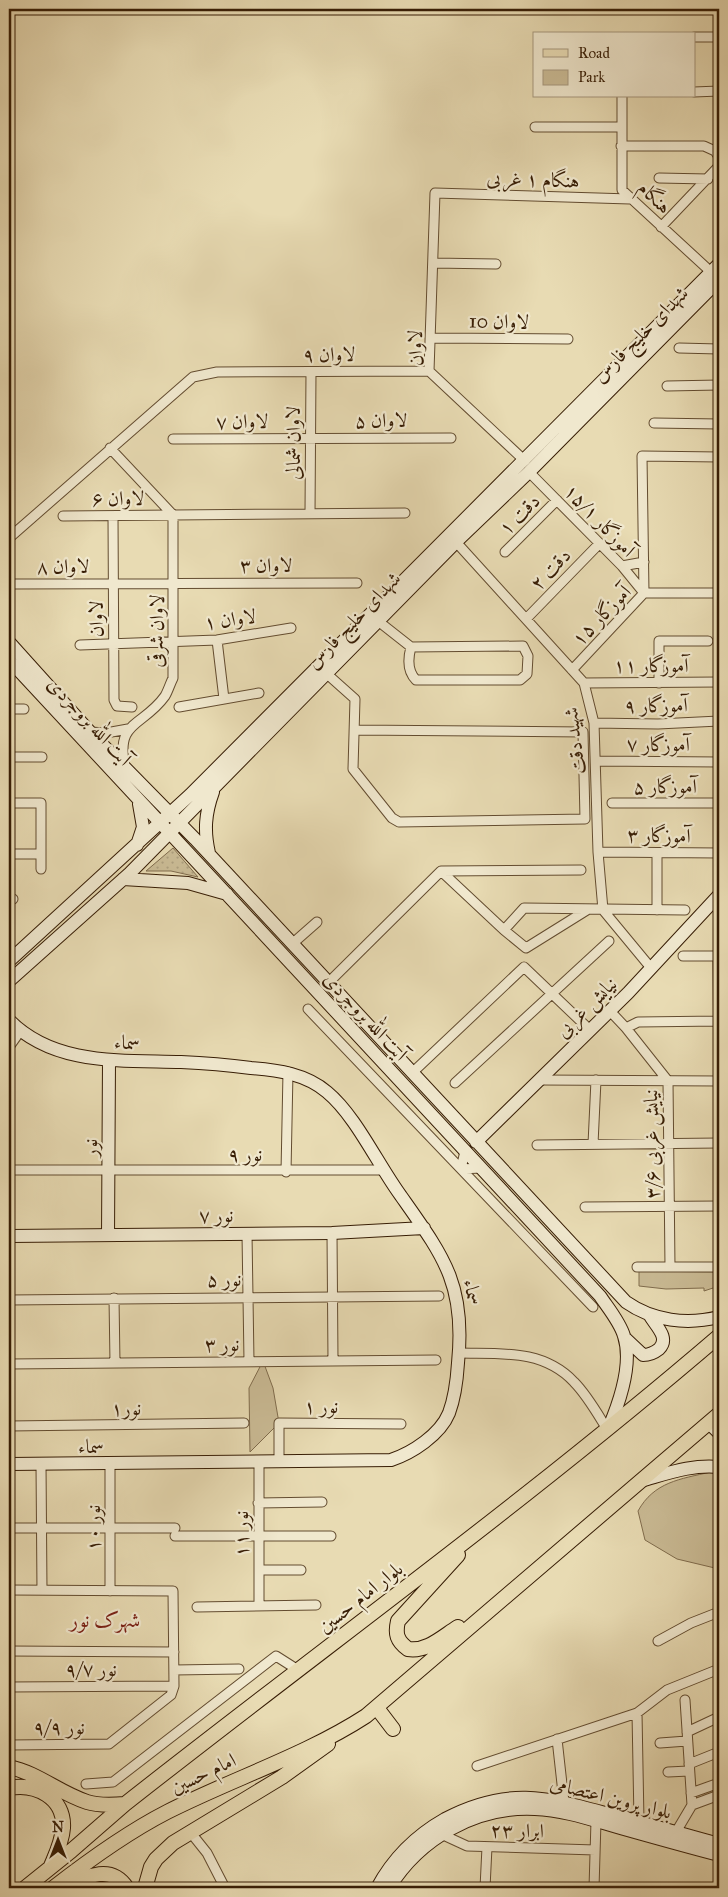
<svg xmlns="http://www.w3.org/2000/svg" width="728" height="1897" viewBox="0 0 728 1897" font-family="'IM FELL Great Primer',Amiri,serif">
<defs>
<pattern id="grass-dots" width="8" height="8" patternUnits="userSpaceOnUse" patternTransform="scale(1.25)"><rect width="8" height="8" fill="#cabb95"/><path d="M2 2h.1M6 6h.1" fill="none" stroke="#aea07f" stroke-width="1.8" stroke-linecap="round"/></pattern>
</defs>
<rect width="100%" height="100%" fill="#e8dbb3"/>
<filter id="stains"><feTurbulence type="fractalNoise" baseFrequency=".004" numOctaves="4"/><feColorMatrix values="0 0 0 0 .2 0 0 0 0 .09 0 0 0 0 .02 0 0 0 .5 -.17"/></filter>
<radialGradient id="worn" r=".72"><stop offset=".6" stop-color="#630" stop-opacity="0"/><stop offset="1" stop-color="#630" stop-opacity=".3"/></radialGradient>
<!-- grass -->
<path fill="url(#grass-dots)" stroke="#806c4d" d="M 173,848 L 198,877 L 171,871 L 146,871 Z"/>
<!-- park -->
<path fill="#cabb95" stroke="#806c4d" d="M 639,1271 L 719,1272 L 719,1286 L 704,1291 L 704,1288 L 666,1289 L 639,1286 Z
M 263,1361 L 273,1388 L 279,1423 L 250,1452 L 249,1388 Z
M 711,1472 L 719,1474 L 719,1569 L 677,1559 L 645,1540 L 638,1511 C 654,1482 680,1479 711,1472 Z"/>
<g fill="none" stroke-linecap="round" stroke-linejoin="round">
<!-- street casing -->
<g stroke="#634c30" stroke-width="11">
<path id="street" d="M 694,37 L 719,37
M 694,92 L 719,91
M 622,96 L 622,190 L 711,272
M 535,127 L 621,127
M 621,146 L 704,146 L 715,151 L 719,157
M 659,178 L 708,179
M 661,227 L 719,166
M 433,263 L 496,264
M 430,338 L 568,339
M 679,348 L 719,349
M 667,386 L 719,385
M 654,423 L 719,424
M 173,439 L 451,438
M 110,448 L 173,515 L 173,678 C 170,684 168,691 165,696 C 143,727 115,720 125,767
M 525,461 L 429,371 L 435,193 L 630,199
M 529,472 L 622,566 L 644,593
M 310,514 L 311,372
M 63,516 L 405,513
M 113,516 L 114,700 L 117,706 L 132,707
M 9,538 L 193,377 L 217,372 L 429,371
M 456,542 L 584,683 L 594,723 L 598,852 L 603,910 L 651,968
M 505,552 L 557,500
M 622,566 L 644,562
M 12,584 L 357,583
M 644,593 L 642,456 L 719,457
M 526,619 L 599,544
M 378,621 L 411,647 L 523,646 L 528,656 L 527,674 L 520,680 L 416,680 C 407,671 408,658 411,647
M 217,640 L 224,699
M 80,645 L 217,640 L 291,628
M 572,670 L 644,593 L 719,593
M 327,674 L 355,699 L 353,769 L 392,818 L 399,822 L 585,819 L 583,732 L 354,730
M 584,683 L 719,682
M 659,683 L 659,641 L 708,641
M 179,707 L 259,693
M 9,709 L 24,709
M 594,723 L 658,724 L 719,721
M 90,732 L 106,733 L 128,729
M 9,757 L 42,757
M 596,761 L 719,762
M 9,803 L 41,803 L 41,869
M 612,803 L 719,803
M 598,852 L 719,853
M 657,853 L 657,910
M 9,854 L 41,854
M 441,871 L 504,930 L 524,908 L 685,910
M 9,899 L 13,899
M 504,930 L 526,948 L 587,910
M 292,944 L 317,922
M 683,956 L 719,956
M 718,956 L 719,1069
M 328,983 L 441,871 L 581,870
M 308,1009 L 593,1307
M 610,1011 L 626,1028 L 668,1081 L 670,1267
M 626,1028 L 638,1022 L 719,1021
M 9,1047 L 21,1030
M 412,1073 L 524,967 L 590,1030
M 540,1080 L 719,1081
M 455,1083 L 609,941
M 593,1144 L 596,1080
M 537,1145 L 719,1143
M 465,1151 L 461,1169 L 481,1168
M 9,1170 L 382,1170
M 286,1172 L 288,1072
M 585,1207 L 719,1206
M 332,1233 L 333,1360
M 247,1234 L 249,1361
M 637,1267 L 719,1267
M 114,1298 L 115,1363
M 9,1300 L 439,1296
M 459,1353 C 501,1354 543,1349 574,1382 C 587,1395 597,1413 607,1429
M 9,1364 L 436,1360
M 9,1426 L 244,1423
M 259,1461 L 259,1606
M 279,1461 L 279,1423 L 401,1424
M 41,1464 L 42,1590
M 110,1464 L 110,1591
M 258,1503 L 322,1502
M 9,1528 L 175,1528
M 175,1536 L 331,1536
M 259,1570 L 301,1570
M 9,1590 L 173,1591 L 174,1686 L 171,1695 L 109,1744 L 9,1745
M 197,1607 L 316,1605
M 658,1641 L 691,1623 L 719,1612
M 9,1651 L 174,1652
M 174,1670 L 239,1669
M 9,1687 L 174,1686
M 685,1700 L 692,1805
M 637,1713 L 639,1821
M 687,1732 L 719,1717
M 557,1739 L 564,1802
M 660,1743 L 687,1741
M 689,1764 L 719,1752
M 477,1766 L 637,1713 L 667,1690 L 719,1669
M 668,1772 L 689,1771
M 86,1784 L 113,1782 L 276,1656 L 298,1670
M 691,1793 L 719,1783
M 676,1832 L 692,1805 L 719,1795
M 191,1833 L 207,1853 L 225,1888
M 441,1834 L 467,1846 L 595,1850
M 485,1888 L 487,1847
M 594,1888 L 596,1821"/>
</g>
<!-- secondary casing -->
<g stroke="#371d05" stroke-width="14">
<path id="secondary" d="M 9,642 L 90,732 L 195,839 L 626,1302 C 653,1321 687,1325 719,1317
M 9,660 L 600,1296 C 608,1308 620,1322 624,1336 C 633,1364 620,1401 609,1427
M 137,845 L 143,827 L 139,804
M 209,853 C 204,831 205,814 213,792
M 123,879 L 188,883 L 227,894
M 9,961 L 190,795 L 719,264
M 9,981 L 130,873 L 456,542 L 529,472 L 719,280
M 9,1020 C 54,1066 122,1060 181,1062 C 204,1063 228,1065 251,1068 C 278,1070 306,1074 327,1092 C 356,1116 378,1165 401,1196 C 444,1257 466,1285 458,1363 C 457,1379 455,1397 449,1413 C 440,1435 412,1453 391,1460 L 9,1464
M 476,1142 L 628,993 L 719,895
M 108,1235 L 109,1061
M 9,1236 L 332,1233 L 424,1228
M 625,1338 L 643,1355 C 649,1355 654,1353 659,1349 C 670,1338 656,1326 650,1316
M 709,1423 L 719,1433
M 640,1481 C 666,1474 692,1464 719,1467
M 377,1888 C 393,1858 415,1836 445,1819 C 515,1782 557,1801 628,1819 C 659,1827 689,1836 719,1844
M 389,1888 C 420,1838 476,1806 535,1809 C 565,1810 595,1821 624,1829 C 656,1838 688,1847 719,1855"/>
</g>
<!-- primary casing -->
<g stroke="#371d05" stroke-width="16">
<path id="primary" d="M 458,1555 L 398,1621 C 395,1634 397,1641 408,1649 C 427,1652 442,1637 458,1627
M 377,1708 L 393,1729
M 9,1767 C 38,1773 59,1793 87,1802 C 99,1806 113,1805 125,1804
M 9,1788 C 35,1783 65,1797 63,1828 C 62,1842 56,1854 51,1866
M 25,1888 L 71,1851 L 125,1804 C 323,1648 528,1500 719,1336
M 53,1888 C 89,1860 126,1833 167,1812 C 232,1779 306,1755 366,1716 L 719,1414
M 71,1888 C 87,1874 112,1865 127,1888
M 145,1888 L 151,1867 L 156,1859 L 173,1843 L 282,1777 L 328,1744"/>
</g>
<!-- street -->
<use href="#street" stroke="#f0e8ce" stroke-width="9"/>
<!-- secondary -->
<use href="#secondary" stroke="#f0e8ce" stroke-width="12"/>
<!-- primary -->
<use href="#primary" stroke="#e8dbb3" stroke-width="14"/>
</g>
<g text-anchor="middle" stroke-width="4.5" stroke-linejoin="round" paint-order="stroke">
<!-- street labels -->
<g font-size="20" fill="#371d05" stroke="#f0e8ce">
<text transform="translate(533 179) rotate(2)" y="7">هنگام ۱ غربی</text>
<text transform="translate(655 197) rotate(44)" y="7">هنگام</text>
<text transform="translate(499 321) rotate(1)" y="7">لاوان 10</text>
<text transform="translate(640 334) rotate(-45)" y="7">شهدای خلیج فارس</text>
<text transform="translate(415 348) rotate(-92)" y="7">لاوان</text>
<text transform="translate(329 354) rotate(-1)" y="7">لاوان ۹</text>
<text x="381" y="427">لاوان ۵</text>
<text transform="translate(242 421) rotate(-1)" y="7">لاوان ۷</text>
<text transform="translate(293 443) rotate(-90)" y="7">لاوان شمالی</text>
<text transform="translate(118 498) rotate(-1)" y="7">لاوان ۶</text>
<text transform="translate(519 514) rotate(-44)" y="7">دقت ۱</text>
<text transform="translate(600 520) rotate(46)" y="7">آموزگار ۱۵/۱</text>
<text x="266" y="572">لاوان ۳</text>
<text x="63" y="573">لاوان ۸</text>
<text transform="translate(550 569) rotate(-46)" y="7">دقت ۲</text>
<text transform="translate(601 615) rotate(-46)" y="7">آموزگار ۱۵</text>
<text transform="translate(96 619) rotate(-90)" y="7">لاوان</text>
<text transform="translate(230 619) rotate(-8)" y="7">لاوان ۱</text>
<text transform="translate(353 620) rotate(-46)" y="7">شهدای خلیج فارس</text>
<text transform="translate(156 631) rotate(-89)" y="7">لاوان شرقی</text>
<text x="651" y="672">آموزگار ۱۱</text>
<text transform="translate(656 705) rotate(-1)" y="7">آموزگار ۹</text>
<text transform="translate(90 721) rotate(47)" y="7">آیت الله بروجردی</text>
<text transform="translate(574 741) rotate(-97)" y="7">شهید دقت</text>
<text x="658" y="751">آموزگار ۷</text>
<text x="665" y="793">آموزگار ۵</text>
<text transform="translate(659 835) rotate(1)" y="7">آموزگار ۳</text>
<text transform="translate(586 1007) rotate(-45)" y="7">نیایش غربی</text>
<text transform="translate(366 1016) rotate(47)" y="7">آیت الله بروجردی</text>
<text transform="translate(127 1042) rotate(2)" y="7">سماء</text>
<text transform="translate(651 1144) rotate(-91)" y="7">نیایش غربی ۳/۶</text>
<text transform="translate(90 1148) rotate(-90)" y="7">نور</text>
<text x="245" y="1161">نور ۹</text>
<text transform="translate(216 1215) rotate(-1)" y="7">نور ۷</text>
<text transform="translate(224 1279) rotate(-1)" y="7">نور ۵</text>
<text transform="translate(473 1292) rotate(78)" y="7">سماء</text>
<text transform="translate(222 1344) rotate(-1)" y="7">نور ۳</text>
<text x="321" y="1413">نور ۱</text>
<text transform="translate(126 1408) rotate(-1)" y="7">نور۱</text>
<text x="91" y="1453">سماء</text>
<text transform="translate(93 1528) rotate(-90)" y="7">نور ۱۰</text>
<text transform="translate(241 1534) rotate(-90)" y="7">نور ۱۱</text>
<text transform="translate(360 1597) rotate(-38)" y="7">بلوار امام حسین</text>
<text x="91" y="1676">نور ۹/۷</text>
<text x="59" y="1734">نور ۹/۹</text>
<text transform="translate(203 1773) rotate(-25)" y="7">امام حسین</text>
<text transform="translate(611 1797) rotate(14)" y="7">بلوار پروین اعتصامی</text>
<text transform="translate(517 1830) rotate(1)" y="7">ابرار ۲۳</text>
</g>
<!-- neighbourhood labels -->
<g font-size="21" fill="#7a1f14" stroke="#f0e8ce">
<text x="105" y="1627">شهرک نور</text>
</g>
</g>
<!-- margin -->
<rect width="728" height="1897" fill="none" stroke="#e8dbb3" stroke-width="30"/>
<rect x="10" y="10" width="708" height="1877" fill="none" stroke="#371d05" stroke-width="2.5"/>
<rect x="15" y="15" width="698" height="1867" fill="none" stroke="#371d05"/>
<!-- legend -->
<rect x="533" y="32" width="162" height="65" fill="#f0e8ce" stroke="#a6977e"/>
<rect x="543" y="49" width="25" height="8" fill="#e8dbb3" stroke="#a6977e"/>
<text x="578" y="58" font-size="15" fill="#371d05">Road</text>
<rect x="543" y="70" width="25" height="15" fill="#cabb95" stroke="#a6977e"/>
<text x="578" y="82" font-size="15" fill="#371d05">Park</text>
<!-- north arrow -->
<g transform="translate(58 1840)" stroke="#f0e8ce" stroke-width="4" paint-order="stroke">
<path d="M0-4L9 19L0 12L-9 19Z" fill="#371d05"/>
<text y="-8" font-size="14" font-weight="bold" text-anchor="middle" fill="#371d05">N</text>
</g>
<rect width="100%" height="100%" filter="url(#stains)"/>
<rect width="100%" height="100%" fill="url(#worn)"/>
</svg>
